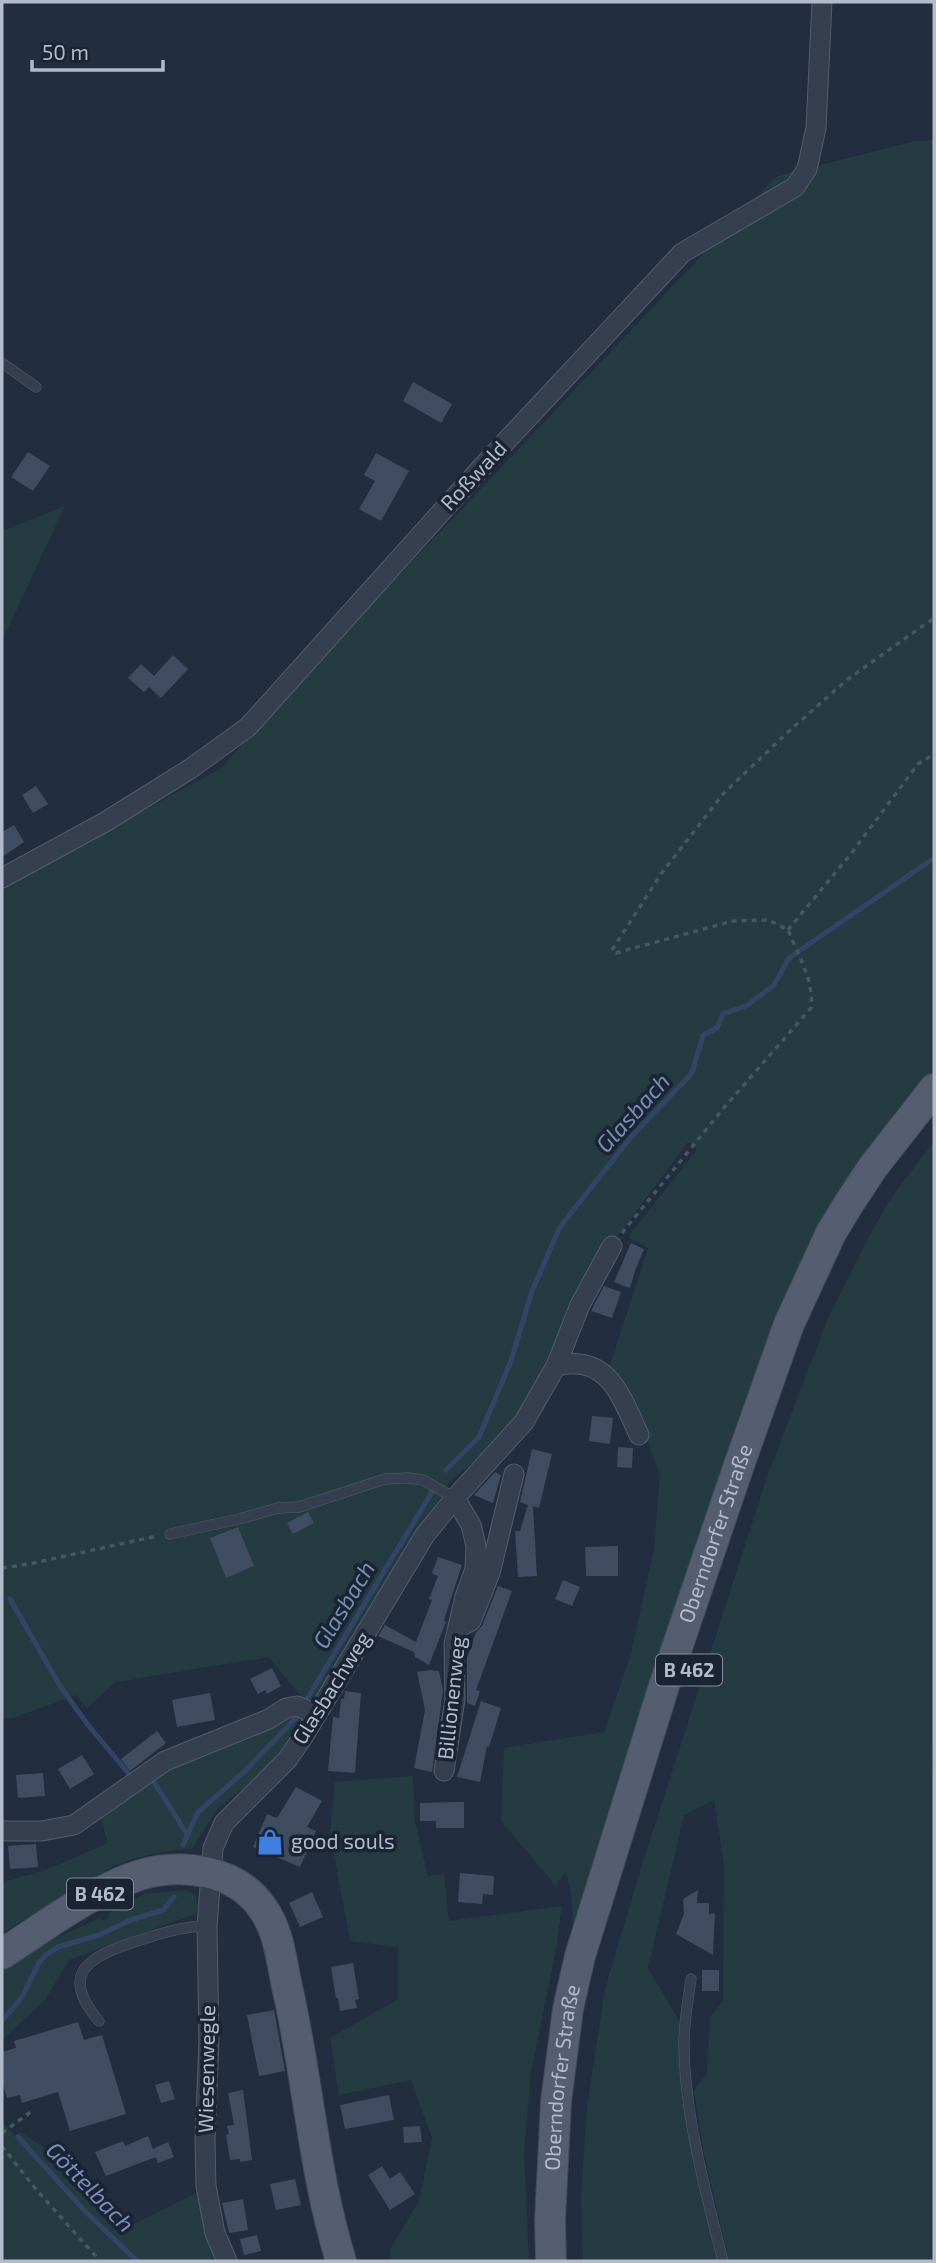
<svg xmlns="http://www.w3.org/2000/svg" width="936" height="2263" viewBox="0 0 936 2263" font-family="'Exo 2',sans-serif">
<rect width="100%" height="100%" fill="#222d40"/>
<!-- green -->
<path fill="#243c41" d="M 934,140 L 934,1073 L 846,1191 L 573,1943 C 572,1919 574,1894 565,1872 L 556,1886 L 501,1821 L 504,1748 L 604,1732 L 630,1657 L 654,1550 L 660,1474 L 636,1412 L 609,1368 L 648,1248 L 628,1237 L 697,1149 L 688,1142 L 620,1233 L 593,1264 L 542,1376 L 522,1409 L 499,1441 L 451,1480 L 317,1703 L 300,1695 L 269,1657 L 116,1682 L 87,1708 L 76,1695 L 13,1718 L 2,1718 L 2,887 L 220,769 L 372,604 L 777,176 L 915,141 Z
M 65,506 L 2,641 L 2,531 Z
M 934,1142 L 934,1719 L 932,1766 L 934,1791 L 934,2261 L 729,2261 L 704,2154 L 694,2091 L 707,2073 L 710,2017 L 723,2001 L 724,1866 L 714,1800 L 684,1815 L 648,1968 L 678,2019 L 683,2019 L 688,2121 L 703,2203 L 718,2261 L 583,2261 L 581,2196 L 587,2107 L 605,1989 L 641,1868 L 767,1477 L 827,1321 L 869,1236 L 895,1192 Z
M 287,1715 L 302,1719 L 288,1742 L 268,1767 L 245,1787 L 218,1808 L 192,1849 L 165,1851 L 135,1858 L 113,1866 L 2,1933 L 2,1882 L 46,1870 L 108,1843 L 100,1815 L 166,1766 Z
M 413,1776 L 415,1823 L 428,1876 L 444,1874 L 449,1921 L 562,1906 L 556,1950 L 531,2072 L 524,2152 L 529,2261 L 391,2261 L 390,2249 L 419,2201 L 432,2138 L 411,2080 L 339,2095 L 330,2038 L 398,1999 L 398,1947 L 350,1941 L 330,1832 L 335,1782 Z
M 186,1890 L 196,1896 L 198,1907 L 195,1914 L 69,1960 L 45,2000 L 2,2040 L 2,1969 L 26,1956 L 44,1943 L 100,1918 L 102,1921 L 110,1917 L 109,1913 L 144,1894 Z
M 2,2121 L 15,2136 L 20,2132 C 61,2155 94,2195 126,2228 L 198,2192 L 214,2257 L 203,2261 L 2,2261 Z"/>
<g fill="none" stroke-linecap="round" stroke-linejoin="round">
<!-- stream -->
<path stroke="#324567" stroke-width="5" d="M 446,1470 L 479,1437 L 511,1361 L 532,1291 L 560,1227 L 631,1137 L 692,1073 L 703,1035 L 717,1028 L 723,1014 L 746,1006 L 774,985 L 789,958 L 934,858
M 10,1599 L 60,1686 L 88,1725 L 129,1774
M 307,1699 L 432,1492
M 154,1782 L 187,1834
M 183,1845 L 198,1812 L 245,1771 L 296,1718
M 2,2021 L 22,1997 L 40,1961 L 46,1955 L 58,1947 L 99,1935 L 131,1920 L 163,1910 L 174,1897
M 18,2137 L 85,2211 L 137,2261"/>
</g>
<!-- building -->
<path fill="#404c62" d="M 413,382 L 452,404 L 441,423 L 403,401 Z
M 28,452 L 50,466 L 33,491 L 11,477 Z
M 376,453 L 409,471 L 381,521 L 359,509 L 375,481 L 364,475 Z
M 173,655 L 188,669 L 161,698 L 149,687 L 144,692 L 128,678 L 141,664 L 154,676 Z
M 36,786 L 48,804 L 33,813 L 22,795 Z
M 14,825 L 24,842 L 2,857 L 2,832 Z
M 631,1243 L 644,1249 L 635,1271 L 630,1288 L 614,1282 Z
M 604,1286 L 621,1292 L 612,1318 L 591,1311 Z
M 592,1416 L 613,1418 L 610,1444 L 589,1441 Z
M 618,1447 L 633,1448 L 632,1468 L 617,1467 Z
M 532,1449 L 552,1454 L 539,1508 L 533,1506 L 537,1576 L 518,1577 L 515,1531 L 520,1531 L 528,1505 L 520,1502 Z
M 495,1472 L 501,1475 L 493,1503 L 474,1495 Z
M 308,1512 L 314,1523 L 293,1534 L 287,1523 Z
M 238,1527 L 254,1566 L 226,1578 L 210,1538 Z
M 618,1546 L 618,1576 L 586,1576 L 585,1547 Z
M 438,1557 L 462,1565 L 445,1617 L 444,1621 L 446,1622 L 429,1665 L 415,1657 L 414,1652 L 378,1636 L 385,1625 L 416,1642 L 432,1600 L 429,1599 L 438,1576 L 432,1573 Z
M 563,1580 L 580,1587 L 572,1606 L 555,1599 Z
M 498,1586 L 512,1591 L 476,1690 L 480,1691 L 475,1706 L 467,1703 L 467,1658 L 476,1632 L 482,1626 Z
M 272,1668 L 281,1686 L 267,1694 L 265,1690 L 258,1694 L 250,1679 Z
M 430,1670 L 439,1671 L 443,1691 L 432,1772 L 414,1768 L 425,1710 L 417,1672 Z
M 345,1691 L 361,1693 L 355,1773 L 328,1771 L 333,1717 L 339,1718 L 341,1699 L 344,1699 Z
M 210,1693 L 215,1720 L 177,1727 L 172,1700 Z
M 481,1701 L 501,1708 L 489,1747 L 487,1746 L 480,1782 L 457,1777 Z
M 157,1731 L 166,1743 L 130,1771 L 121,1759 Z
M 82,1755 L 94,1774 L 70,1789 L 58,1769 Z
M 43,1773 L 45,1796 L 18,1798 L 16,1775 Z
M 296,1787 L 322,1801 L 307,1827 L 316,1831 L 300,1867 L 253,1847 L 267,1814 L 277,1818 Z
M 456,1802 L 464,1802 L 464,1828 L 436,1828 L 436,1821 L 420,1821 L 420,1803 Z
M 36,1844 L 38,1867 L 10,1869 L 8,1846 Z
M 460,1873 L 494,1876 L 493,1895 L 483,1894 L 482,1904 L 458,1902 Z
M 698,1890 L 697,1903 L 709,1903 L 709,1914 L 715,1913 L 713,1955 L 676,1934 L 684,1914 L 683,1899 Z
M 312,1892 L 323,1917 L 300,1927 L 289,1903 Z
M 353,1963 L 359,1999 L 355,2000 L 357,2008 L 340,2011 L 338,1998 L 336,1998 L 331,1967 Z
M 702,1970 L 719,1970 L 719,1991 L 702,1991 Z
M 274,2010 L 285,2071 L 259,2076 L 247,2015 Z
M 78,2022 L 84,2040 L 102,2035 L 126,2114 L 70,2131 L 58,2092 L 22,2103 L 20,2095 L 7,2098 L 2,2082 L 2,2052 L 16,2048 L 14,2041 Z
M 169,2081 L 175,2099 L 161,2103 L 155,2085 Z
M 243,2090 L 252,2160 L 240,2162 L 240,2159 L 230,2160 L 226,2135 L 229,2134 L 227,2126 L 234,2125 L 228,2093 Z
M 389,2095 L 394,2120 L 345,2129 L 340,2105 Z
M 420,2126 L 422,2142 L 404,2143 L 403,2127 Z
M 148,2136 L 156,2157 L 106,2176 L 95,2152 L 123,2141 L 125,2146 Z
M 168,2142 L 174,2157 L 158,2163 L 153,2149 Z
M 382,2166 L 390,2179 L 400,2172 L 415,2194 L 390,2210 L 368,2175 Z
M 295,2179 L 301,2205 L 276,2210 L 270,2184 Z
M 243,2199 L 248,2230 L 229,2233 L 222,2203 Z
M 257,2235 L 261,2251 L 244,2255 L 240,2239 Z"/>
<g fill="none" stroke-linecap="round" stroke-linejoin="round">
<!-- lane casing -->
<g stroke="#545d6e" stroke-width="11">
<path id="lane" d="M 2,363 L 36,387
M 170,1534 L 239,1519 L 278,1508 L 299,1507 L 385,1479 L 408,1478 L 423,1480 L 455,1498
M 691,1979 C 688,2000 684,2022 684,2043 C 684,2113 706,2194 723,2261
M 99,2021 C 57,1972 91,1956 137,1941 C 160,1934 183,1926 207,1926"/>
</g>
<!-- street casing -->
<g stroke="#545d6e" stroke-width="21">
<path id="street" d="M 2,878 L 105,822 L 190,769 L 248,727 L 481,468 L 682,253 L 795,187 L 807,169 L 816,128 L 822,2
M 556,1366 C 607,1353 621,1395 639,1435
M 463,1625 L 471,1621 L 490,1573 L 514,1474
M 444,1771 L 455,1699 L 454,1644 L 465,1597 L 475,1569 L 476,1546 L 471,1525 L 455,1498
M 2,1831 L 42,1831 L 74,1825 L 165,1761 L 269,1719 L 286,1708 L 297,1706 L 316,1714
M 227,2261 L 215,2233 L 206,2186 L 205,2140 L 209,2040 L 207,1926 L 213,1848 L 224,1823 L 287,1760 L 303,1737 L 425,1535 L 455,1498 L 524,1422 L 556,1366 L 580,1305 L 612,1246"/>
</g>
<!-- primary casing -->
<g stroke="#3f4859" stroke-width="32">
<g id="primary">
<path d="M 2,1954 C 44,1927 92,1890 140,1875 C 181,1863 234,1869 261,1906 C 280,1931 281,1961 288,1991 C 308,2080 314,2174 341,2261"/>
<path id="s1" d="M 551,2261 L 550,2220 L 556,2102 L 568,2009 L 580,1956 L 664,1686 L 738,1468 L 789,1324 L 831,1233 L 848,1205 L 873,1167 L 934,1089"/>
</g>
</g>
<!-- path -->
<path stroke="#42595e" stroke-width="3.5" stroke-dasharray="5 5" stroke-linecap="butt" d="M 788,930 L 850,855 L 918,764 L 934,754
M 622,1233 L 722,1110 L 811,1008 C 814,981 798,954 788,930 L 769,920 L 733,921 L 616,953 L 612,950 L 661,874 L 723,794 L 789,731 L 848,679 L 934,618
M 2,1568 L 29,1564 L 157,1536
M 2,2133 L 32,2111
M 2,2146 L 34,2187 L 100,2261"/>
<!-- lane -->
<use href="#lane" stroke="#363f50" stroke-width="10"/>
<!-- street -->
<use href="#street" stroke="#363f50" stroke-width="19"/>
<!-- primary -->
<use href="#primary" stroke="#545e70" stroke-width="30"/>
</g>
<!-- icons -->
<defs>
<g id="shop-bare" transform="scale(2.1)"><path d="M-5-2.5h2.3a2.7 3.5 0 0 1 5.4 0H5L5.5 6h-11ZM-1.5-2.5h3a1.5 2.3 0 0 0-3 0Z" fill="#3f7fe0" stroke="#1b2435" stroke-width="2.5" paint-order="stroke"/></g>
</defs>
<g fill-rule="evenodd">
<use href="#shop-bare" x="270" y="1842"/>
</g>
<g text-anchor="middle" stroke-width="7" stroke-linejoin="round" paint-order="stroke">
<!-- shield labels -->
<g fill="#1b2435" stroke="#858d9e" stroke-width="2">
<rect x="656" y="1654.5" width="66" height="31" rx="5"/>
<rect x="67" y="1878.5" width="66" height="31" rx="5"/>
</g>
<g font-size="19" font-weight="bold" fill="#b2bacb">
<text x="689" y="1677">B 462</text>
<text x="100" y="1901">B 462</text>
</g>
<!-- street labels -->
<g font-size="21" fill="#b2bacb" stroke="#1b2435">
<text transform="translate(474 476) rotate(-47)" y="7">Roßwald</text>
<text dy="7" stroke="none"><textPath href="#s1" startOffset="751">Oberndorfer Straße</textPath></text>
<text transform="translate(332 1688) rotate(-58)" y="7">Glasbachweg</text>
<text transform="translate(452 1698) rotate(-84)" y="7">Billionenweg</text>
<text transform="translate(207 2069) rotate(-89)" y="7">Wiesenwegle</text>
<text dy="7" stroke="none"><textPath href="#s1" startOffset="184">Oberndorfer Straße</textPath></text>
</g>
<!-- poi labels -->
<g font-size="21" fill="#b2bacb" stroke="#1b2435" text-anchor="start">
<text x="291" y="1849">good souls</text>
</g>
<!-- water labels -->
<g font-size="23" font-style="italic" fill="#778eb5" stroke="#1b2435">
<text transform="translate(633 1113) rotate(-48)" y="8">Glasbach</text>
<text transform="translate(344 1605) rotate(-59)" y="8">Glasbach</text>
<text transform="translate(90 2187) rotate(46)" y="8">Göttelbach</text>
</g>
</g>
<!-- border -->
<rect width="936" height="2263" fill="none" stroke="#b2bacb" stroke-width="7"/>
<!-- scale -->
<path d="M32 60v10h131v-10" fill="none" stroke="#b2bacb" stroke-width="3.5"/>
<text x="42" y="60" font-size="21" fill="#b2bacb" stroke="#1b2435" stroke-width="5" paint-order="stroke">50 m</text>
</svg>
